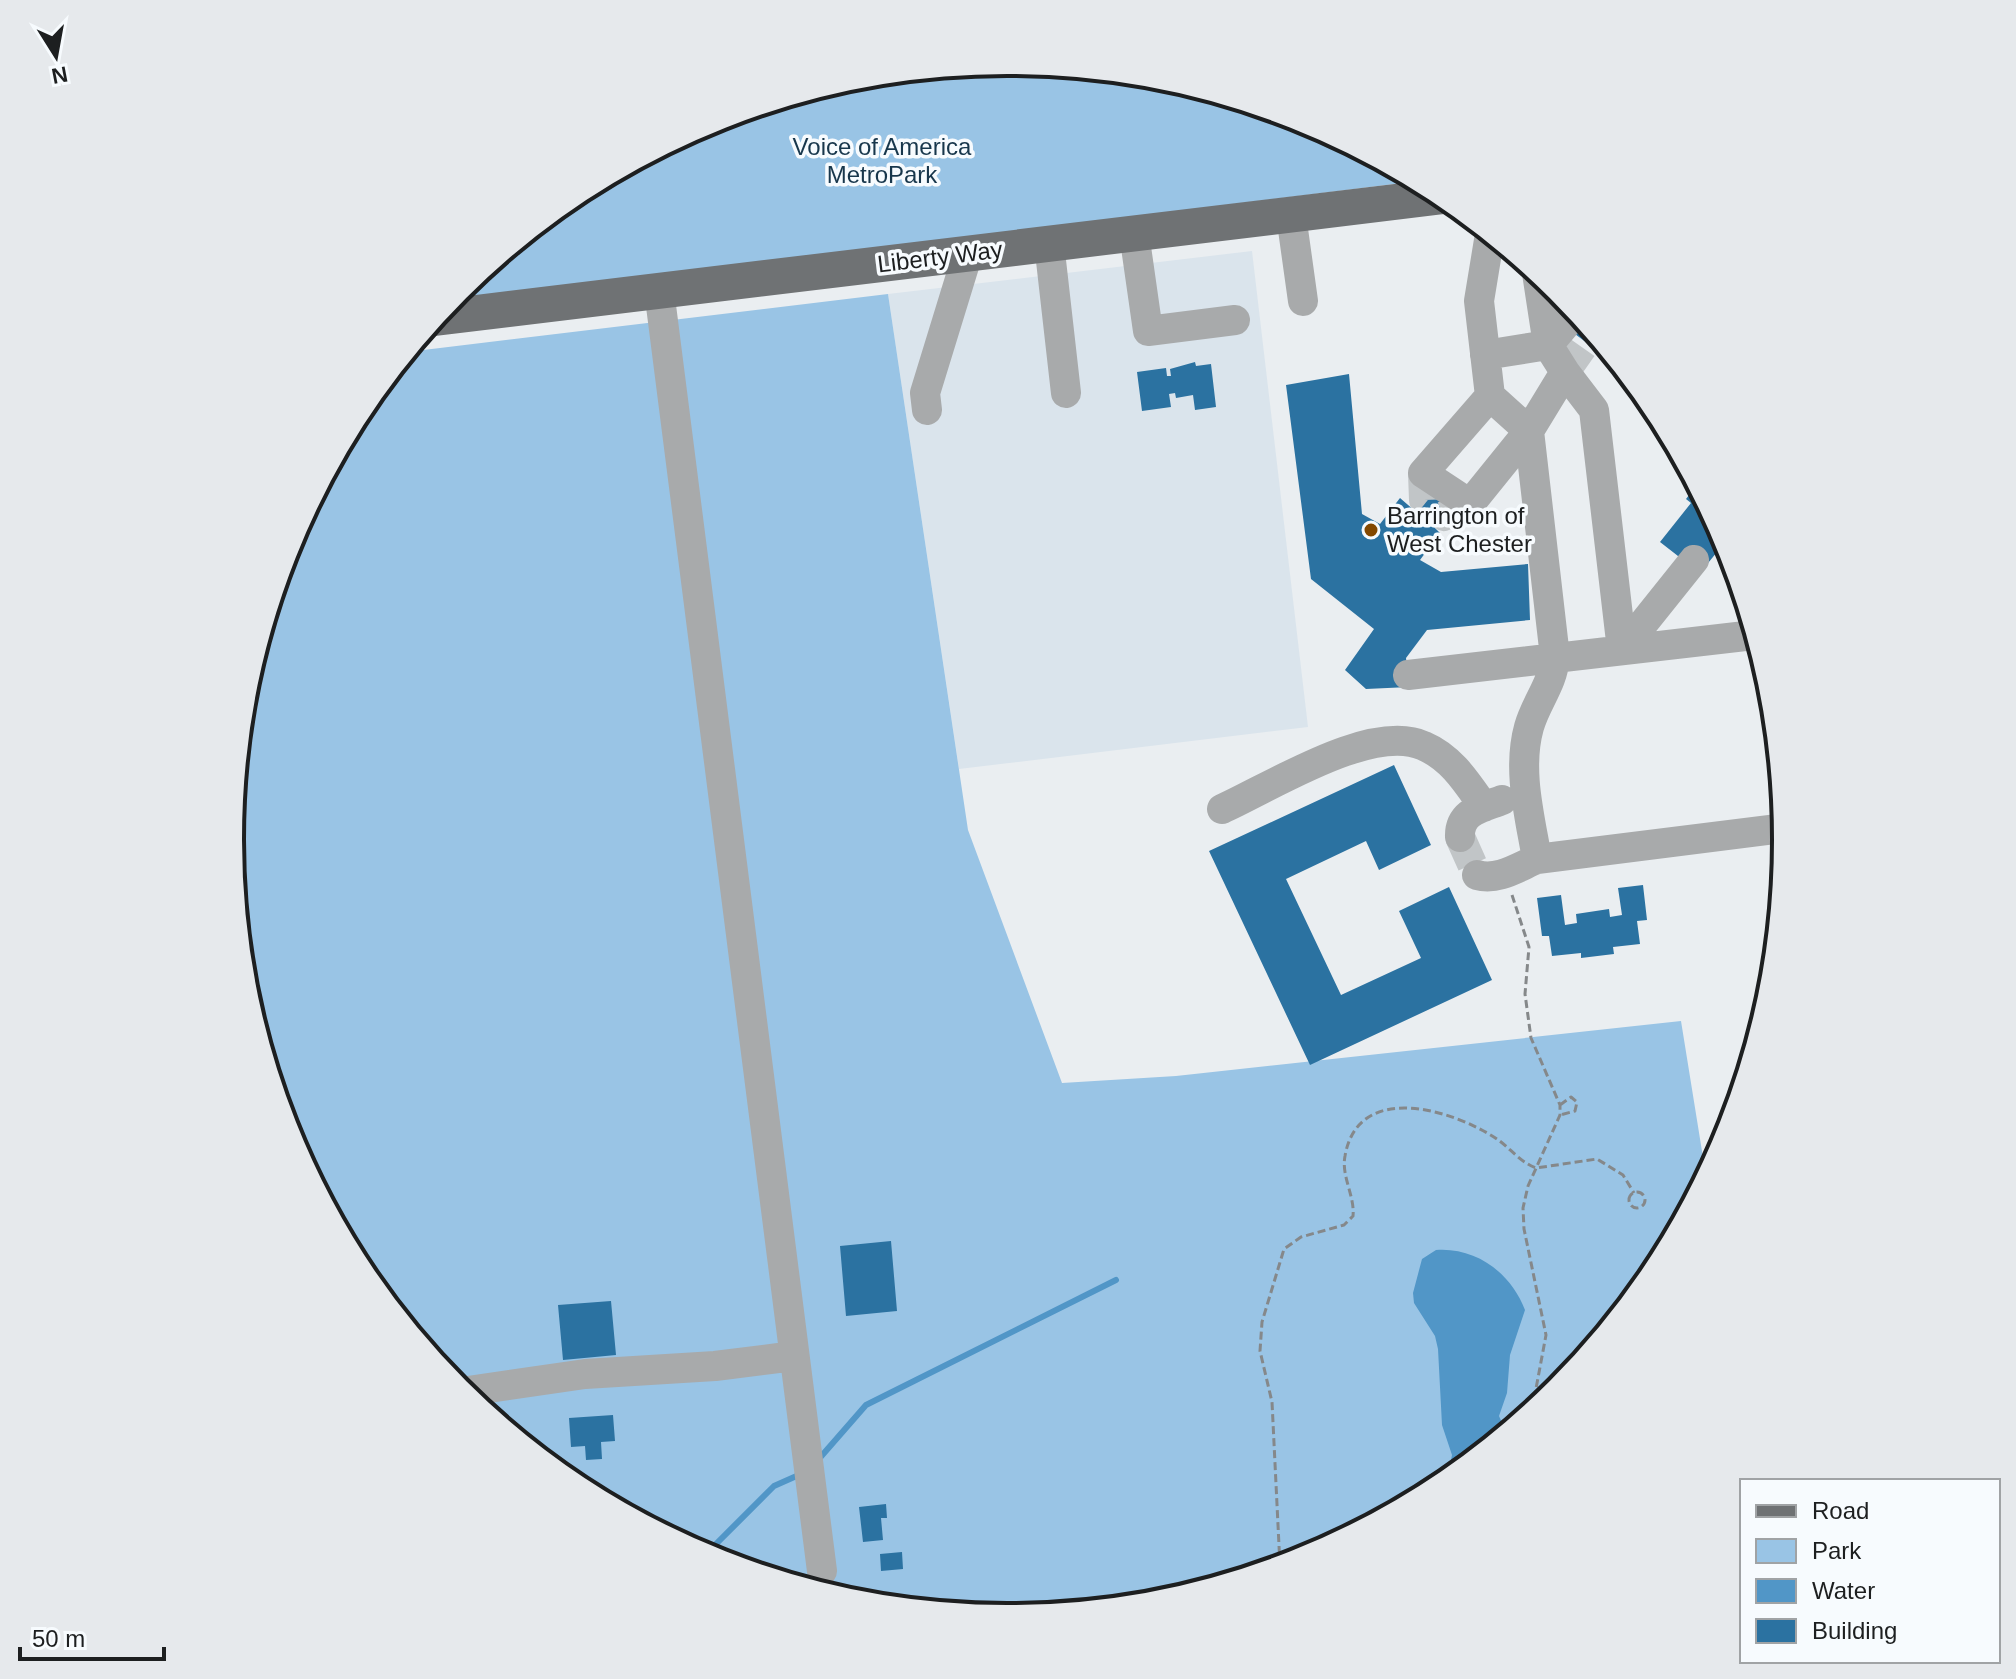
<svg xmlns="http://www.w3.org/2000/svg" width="2016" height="1679" viewBox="0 0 2016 1679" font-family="Helvetica,sans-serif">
<rect width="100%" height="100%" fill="#eaeef1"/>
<!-- built -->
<path fill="#dae4ec" d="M 1252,251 L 1308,727 L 959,769 L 888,294 Z"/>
<!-- green -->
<path fill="#99c4e5" d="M 1008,62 L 1160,77 L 1306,121 L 1418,181 L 449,302 L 576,193 L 711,121 L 857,77 Z
M 888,294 L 968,830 L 1062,1083 L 1176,1076 L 1681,1021 L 1706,1176 L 1654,1272 L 1557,1390 L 1440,1486 L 1305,1558 L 1159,1602 L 1008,1617 L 856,1602 L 710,1558 L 576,1486 L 458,1389 L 361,1271 L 290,1137 L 245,991 L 231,839 L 246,687 L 290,542 L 362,407 L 407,352 Z"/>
<!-- water -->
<path fill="#5196c7" d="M 1436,1250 C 1476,1247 1511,1273 1525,1310 L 1510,1355 L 1507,1393 L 1499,1416 L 1506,1432 L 1447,1481 L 1452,1455 L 1442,1425 L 1438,1349 L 1435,1336 L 1414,1303 L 1413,1293 L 1422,1259 Z"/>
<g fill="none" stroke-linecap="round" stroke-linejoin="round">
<!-- stream -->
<path stroke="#5196c7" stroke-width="6" d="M 818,1460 L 866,1405 L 1116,1280
M 705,1555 L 774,1486 L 801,1474"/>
</g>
<!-- building -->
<path fill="#2b72a1" d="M 1581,318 L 1635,384 L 1634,385 L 1608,364 L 1611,360 L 1601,353 L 1604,349 L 1598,344 L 1595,349 L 1571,331 Z
M 1195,362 L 1196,366 L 1211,364 L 1216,407 L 1195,410 L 1193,395 L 1176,398 L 1175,393 L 1169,394 L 1171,407 L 1142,411 L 1137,372 L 1166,368 L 1167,376 L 1171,376 L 1170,369 Z
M 1349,374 L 1362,514 L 1380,524 L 1400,498 L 1415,511 L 1432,491 L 1452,506 L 1435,528 L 1440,533 L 1420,560 L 1441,572 L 1528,564 L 1530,620 L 1427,630 L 1406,658 L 1409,687 L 1366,689 L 1345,670 L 1374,629 L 1311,579 L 1286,385 Z
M 1696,486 L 1726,541 L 1704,568 L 1678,556 L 1660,542 L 1691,503 L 1686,499 Z
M 1394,765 L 1431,845 L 1379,870 L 1366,841 L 1286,879 L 1341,995 L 1421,958 L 1399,911 L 1449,887 L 1492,980 L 1310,1065 L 1209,851 Z
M 1643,885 L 1647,920 L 1637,921 L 1640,944 L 1613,947 L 1614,954 L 1581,958 L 1581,953 L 1552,956 L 1549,936 L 1542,936 L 1537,898 L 1561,895 L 1565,925 L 1577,923 L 1576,914 L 1609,909 L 1610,917 L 1622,915 L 1618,888 Z
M 891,1241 L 897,1311 L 846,1316 L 840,1246 Z
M 611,1301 L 616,1355 L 563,1360 L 558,1305 Z
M 613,1415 L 615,1441 L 601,1442 L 602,1459 L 586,1460 L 585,1446 L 571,1447 L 569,1418 Z
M 886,1504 L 887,1518 L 881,1518 L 883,1540 L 863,1542 L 859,1507 Z
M 902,1552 L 903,1569 L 881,1571 L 880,1554 Z"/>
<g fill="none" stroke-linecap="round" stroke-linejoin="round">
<!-- minor-tunnel -->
<path stroke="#c1c5c7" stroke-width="30" stroke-dasharray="30 15" stroke-linecap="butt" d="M 1565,372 L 1593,332
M 1423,473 L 1424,500 L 1444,516 L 1470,504
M 1460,837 L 1477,875"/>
<!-- path -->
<path stroke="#85888a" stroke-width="3" stroke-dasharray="8 4" stroke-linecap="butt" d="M 668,144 L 736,125 L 818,89
M 1512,895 L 1529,947 L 1525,994 L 1531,1038 L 1560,1105 L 1560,1115 L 1528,1186 L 1523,1208 L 1524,1229 L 1546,1335 L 1532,1410
M 1560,1105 L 1571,1097 L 1577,1102 L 1575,1111 L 1560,1115
M1629 1200a8 8 0 1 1 16 0a8 8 0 1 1-16 0Z
M 1280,1566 L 1272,1402 L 1260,1351 L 1262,1322 L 1284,1249 L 1301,1237 L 1344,1225 L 1353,1216 C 1355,1196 1341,1176 1345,1156 C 1358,1081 1452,1109 1497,1139 C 1510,1148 1520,1162 1536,1168 L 1597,1159 L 1623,1175 L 1634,1193"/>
<!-- minor -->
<path stroke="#a8aaab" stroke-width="30" d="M 1291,215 L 1303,301
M 1134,233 L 1148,331 L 1235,320
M 1490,234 L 1479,301 L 1490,396 L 1529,431 L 1555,657 C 1553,684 1536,702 1529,727 C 1517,770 1530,817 1537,859
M 1049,243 L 1066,393
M 659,290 L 822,1571
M 1485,355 L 1548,345 L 1576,312
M 1565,372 L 1594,410 L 1622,650
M 1490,396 L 1423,473 L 1470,504 L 1529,431 L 1565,372 L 1548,345 L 1537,273
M 927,410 L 925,393 L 968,253
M 1622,650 L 1694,560
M 1408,675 L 1754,635
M 1222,809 C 1271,787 1372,722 1424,746 C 1452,758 1467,783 1484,807
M 1460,837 C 1459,811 1482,808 1502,800
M 1477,875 C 1498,881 1518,867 1537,859 L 1784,828
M 461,1392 L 585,1374 L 715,1366 L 794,1356"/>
<!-- major -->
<path stroke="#6f7274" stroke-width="36" d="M 435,318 L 1444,196"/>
</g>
<!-- markers -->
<circle fill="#834800" stroke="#f7fbfe" stroke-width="3" cx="1371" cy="530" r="8"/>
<g text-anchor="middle" stroke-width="7" stroke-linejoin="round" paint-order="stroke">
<!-- park labels -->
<g font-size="24" fill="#18374c" stroke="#f7fbfe">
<text x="882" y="155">Voice of America<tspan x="882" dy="28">MetroPark</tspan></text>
</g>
<!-- street labels -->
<g font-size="24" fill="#1d1f20" stroke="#f7fbfe">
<text transform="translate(940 257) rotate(-7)" y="8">Liberty Way</text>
</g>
<!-- poi labels -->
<g font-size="24" fill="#1d1f20" stroke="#f7fbfe" text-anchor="start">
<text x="1387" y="524">Barrington of<tspan x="1387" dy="28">West Chester</tspan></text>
</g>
</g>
<!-- crop -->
<path d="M0 0H2016V1679H0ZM1007 76H1009A763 763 0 0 1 1772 839V840A763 763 0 0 1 1009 1603H1007A763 763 0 0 1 244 840V839A763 763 0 0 1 1007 76Z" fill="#e6e9ec" fill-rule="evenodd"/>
<path fill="none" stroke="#1d1f20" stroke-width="4" d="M1007 76H1009A763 763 0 0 1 1772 839V840A763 763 0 0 1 1009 1603H1007A763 763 0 0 1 244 840V839A763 763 0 0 1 1007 76Z"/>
<!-- legend -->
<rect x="1740" y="1479" width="260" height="184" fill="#f7fbfe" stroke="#a0a3a5" stroke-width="2"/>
<rect x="1756" y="1505" width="40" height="12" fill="#6f7274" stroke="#a0a3a5" stroke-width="2"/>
<text x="1812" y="1519" font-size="24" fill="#1d1f20">Road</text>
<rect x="1756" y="1539" width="40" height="24" fill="#99c4e5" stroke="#a0a3a5" stroke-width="2"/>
<text x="1812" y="1559" font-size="24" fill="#1d1f20">Park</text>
<rect x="1756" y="1579" width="40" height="24" fill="#5196c7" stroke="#a0a3a5" stroke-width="2"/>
<text x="1812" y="1599" font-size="24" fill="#1d1f20">Water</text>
<rect x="1756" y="1619" width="40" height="24" fill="#2b72a1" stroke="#a0a3a5" stroke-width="2"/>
<text x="1812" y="1639" font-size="24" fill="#1d1f20">Building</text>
<!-- north arrow -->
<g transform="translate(56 56) rotate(169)" stroke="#f7fbfe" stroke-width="6" paint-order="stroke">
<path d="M0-6L14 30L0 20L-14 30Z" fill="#1d1f20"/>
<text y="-12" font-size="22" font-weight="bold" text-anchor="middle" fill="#1d1f20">N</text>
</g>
<!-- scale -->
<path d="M20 1647v12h144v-12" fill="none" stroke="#1d1f20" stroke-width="4"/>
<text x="32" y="1647" font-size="24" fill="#1d1f20" stroke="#f7fbfe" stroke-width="6" paint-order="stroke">50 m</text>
</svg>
